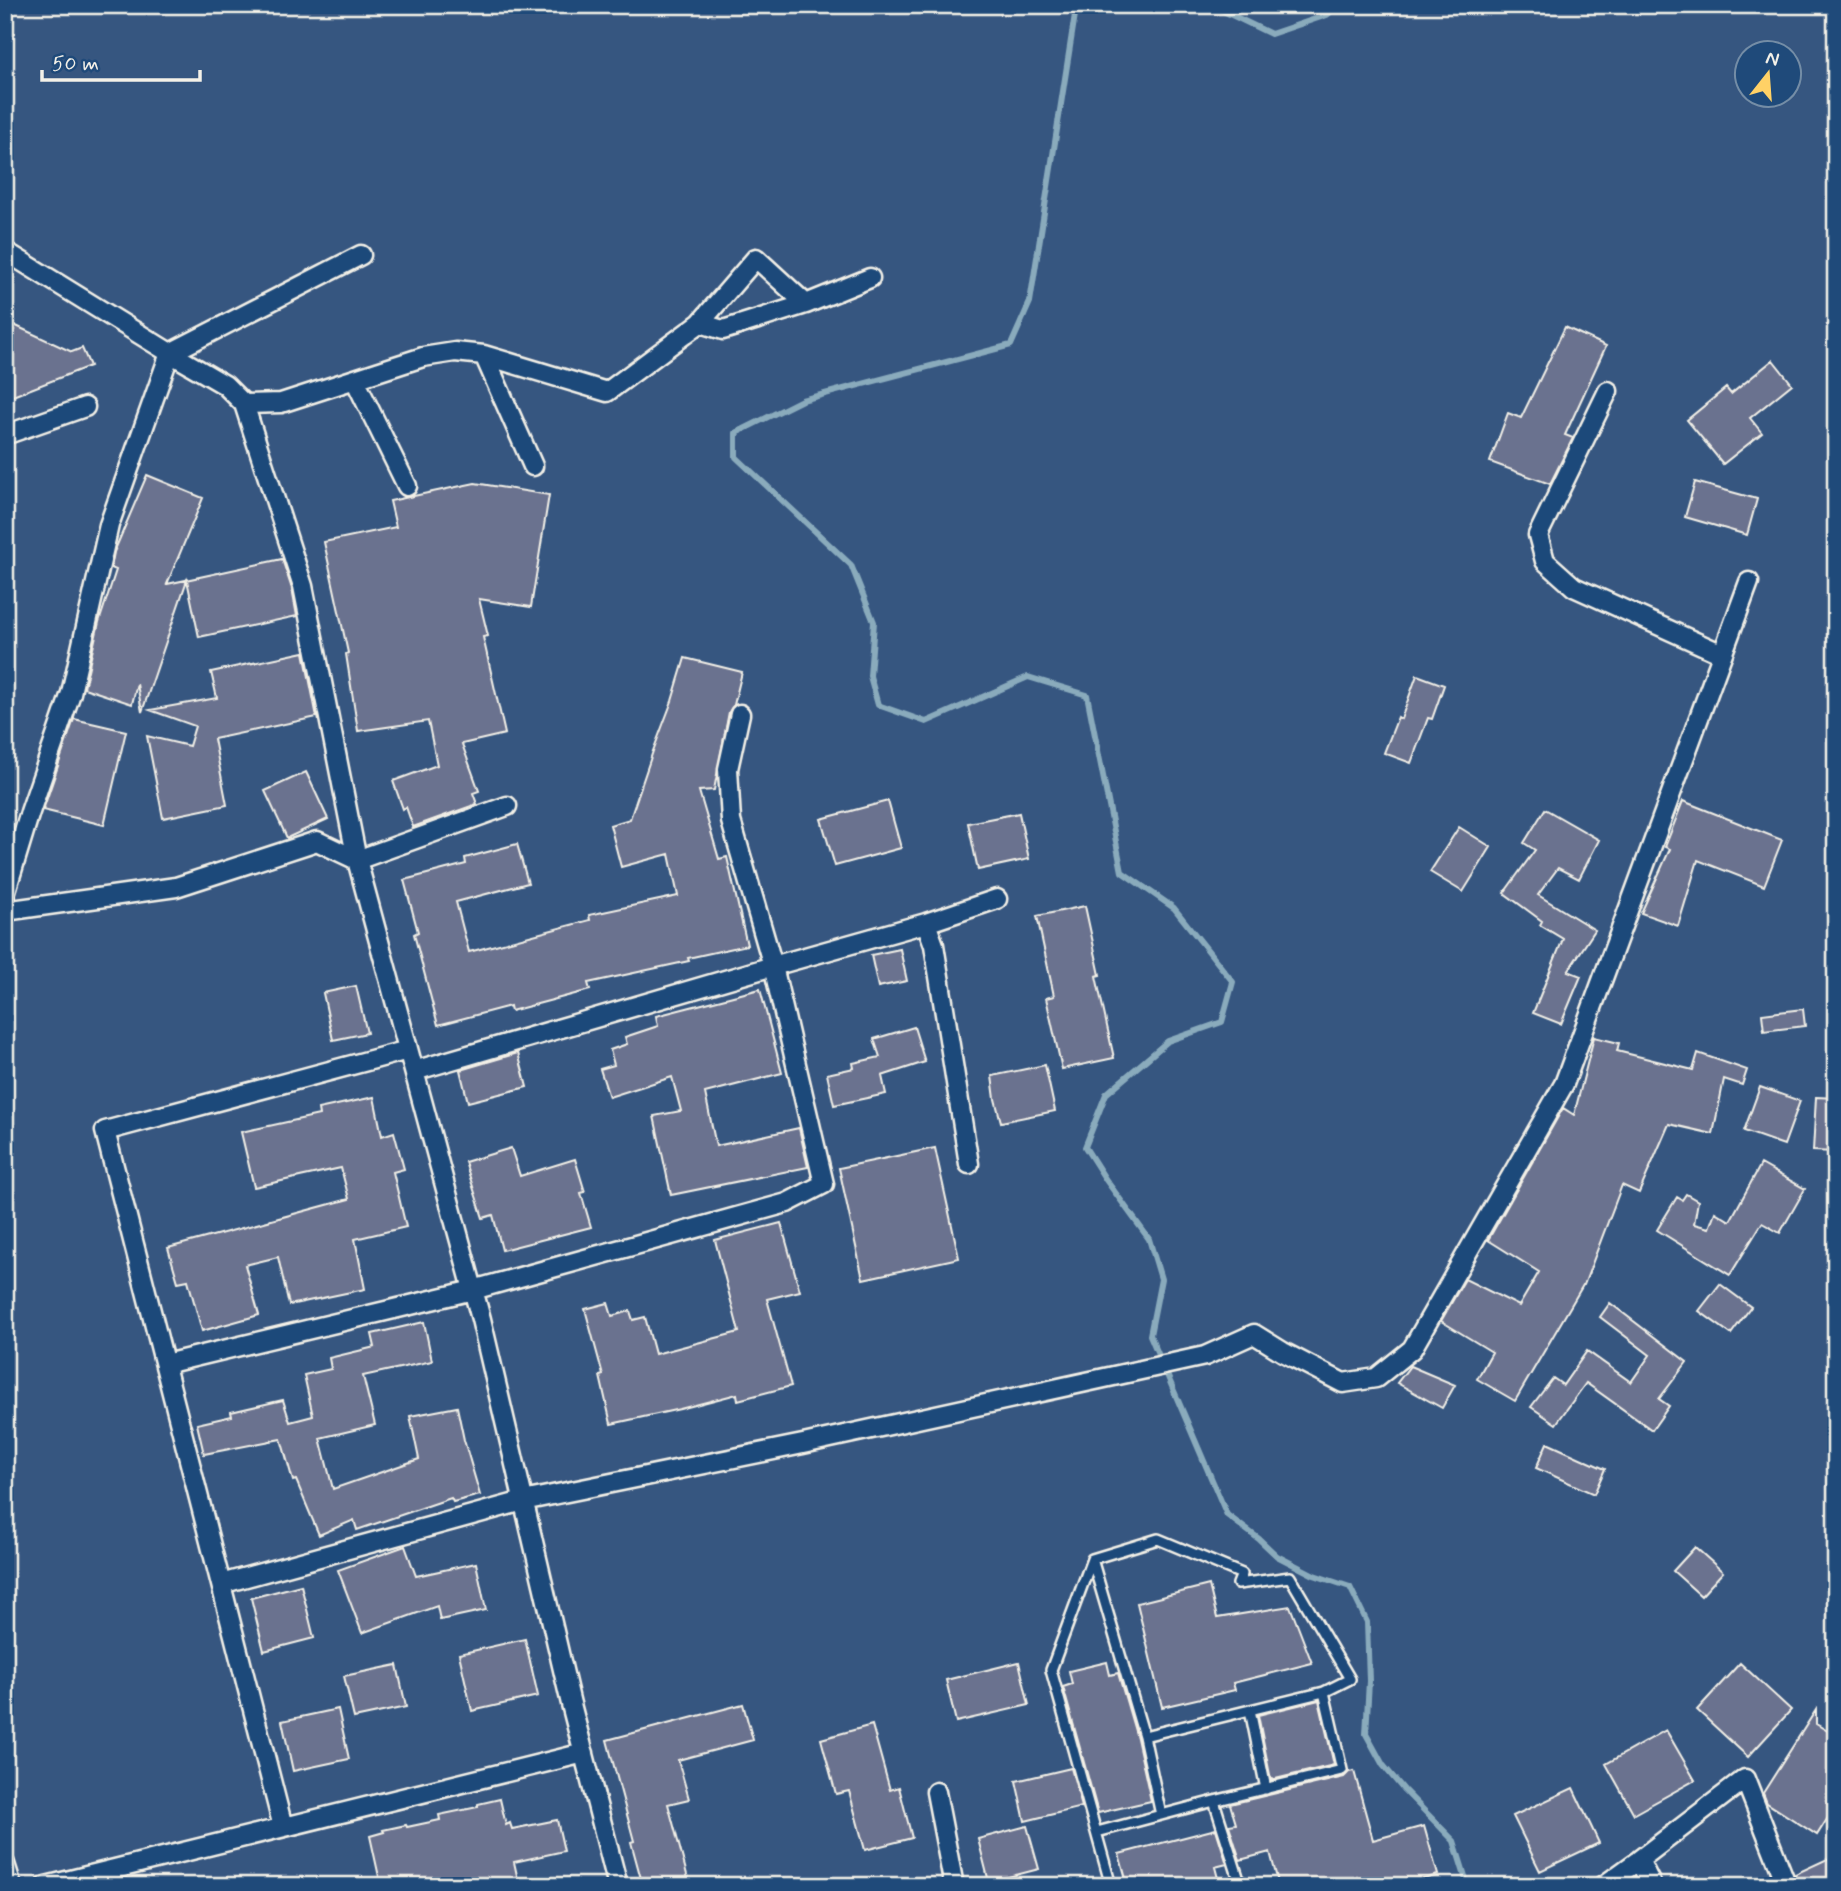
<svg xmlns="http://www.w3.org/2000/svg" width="1841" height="1891" viewBox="0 0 1841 1891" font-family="Mynerve,sans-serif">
<rect width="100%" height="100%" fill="#365680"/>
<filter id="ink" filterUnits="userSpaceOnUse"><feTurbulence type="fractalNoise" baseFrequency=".0143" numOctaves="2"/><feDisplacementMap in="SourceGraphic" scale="14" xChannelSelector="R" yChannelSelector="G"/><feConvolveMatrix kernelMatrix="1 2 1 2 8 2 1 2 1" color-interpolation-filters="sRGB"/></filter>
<g filter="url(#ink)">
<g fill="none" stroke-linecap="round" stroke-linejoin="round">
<!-- stream -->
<path stroke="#8aabbc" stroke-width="6" d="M 1080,5 L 1076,8 L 1030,302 L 1011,345 L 802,400 L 736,433 L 736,457 L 851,565 L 874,622 L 870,676 L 878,705 L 926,722 L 1028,677 L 1087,695 L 1122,872 L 1174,908 L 1233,982 L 1222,1022 L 1168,1041 L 1106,1094 L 1085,1147 L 1106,1180 L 1149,1239 L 1161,1279 L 1150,1335 L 1227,1515 L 1259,1539 L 1277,1556 L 1314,1575 L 1350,1587 L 1367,1622 L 1369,1681 L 1366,1734 L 1383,1765 L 1404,1790 L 1454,1841 L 1468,1886
M 1211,5 L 1271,34 L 1327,15 L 1339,5"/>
</g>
<!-- building -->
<path fill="#6b728f" stroke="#f4f1e8" stroke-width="2" d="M 14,325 L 72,352 L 82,348 L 90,366 L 5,399 L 5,337 Z
M 1565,327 L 1606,346 L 1565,435 L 1573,438 L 1550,484 L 1490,462 L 1508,413 L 1521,418 Z
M 1773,360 L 1792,384 L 1750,418 L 1762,433 L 1723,464 L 1687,420 L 1726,388 L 1731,394 Z
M 147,475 L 203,498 L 167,584 L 282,559 L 292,589 L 297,616 L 199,637 L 187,580 L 142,712 L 137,684 L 132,704 L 84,688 L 99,622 L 116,570 L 111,568 L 114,552 Z
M 1695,482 L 1757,499 L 1747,535 L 1685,517 Z
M 475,483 L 549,495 L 531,607 L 479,599 L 488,636 L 483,637 L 505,734 L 462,744 L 479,791 L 473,793 L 477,804 L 413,827 L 406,807 L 403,809 L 393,781 L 437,765 L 428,721 L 358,731 L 346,654 L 348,653 L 324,542 L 396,527 L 390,501 Z
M 304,652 L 317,717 L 214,739 L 227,805 L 163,818 L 147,736 L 189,746 L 195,726 L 150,710 L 217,698 L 211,672 Z
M 685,658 L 742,672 L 734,705 L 729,712 L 714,790 L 699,791 L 719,859 L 727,857 L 747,945 L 688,958 L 689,961 L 588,983 L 590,990 L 511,1011 L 510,1006 L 438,1025 L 414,934 L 418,932 L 404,880 L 466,864 L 465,858 L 517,844 L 528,883 L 456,902 L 469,952 L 590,920 L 589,915 L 678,896 L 669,854 L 621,867 L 610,825 L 630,819 L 653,751 L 672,701 Z
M 1417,675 L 1444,685 L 1432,719 L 1428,718 L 1411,763 L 1384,753 L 1398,717 L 1401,719 Z
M 74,719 L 126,731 L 104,825 L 43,810 Z
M 306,772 L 328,819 L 287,838 L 265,791 Z
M 888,801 L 901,848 L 835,866 L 821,819 Z
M 1683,801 L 1782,840 L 1764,886 L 1698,860 L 1678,926 L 1641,913 L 1670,849 L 1665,847 Z
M 1545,809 L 1599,840 L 1579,879 L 1558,868 L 1538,895 L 1595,930 L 1568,971 L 1581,976 L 1561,1024 L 1533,1013 L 1563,939 L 1540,925 L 1542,921 L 1504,893 L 1535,850 L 1524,843 Z
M 1019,813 L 1029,859 L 978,870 L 968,823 Z
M 1459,827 L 1491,847 L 1463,892 L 1430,872 Z
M 1085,906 L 1100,975 L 1096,976 L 1114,1058 L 1062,1069 L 1046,998 L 1054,996 L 1037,916 Z
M 900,949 L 907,981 L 878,987 L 871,955 Z
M 356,986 L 367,1033 L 333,1040 L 323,993 Z
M 760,989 L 782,1073 L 705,1093 L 716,1146 L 799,1128 L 808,1167 L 671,1195 L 654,1116 L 681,1111 L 672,1077 L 609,1097 L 600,1069 L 614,1065 L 610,1050 L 627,1044 L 625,1037 L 658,1026 L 656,1016 Z
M 1803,1009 L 1805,1026 L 1764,1031 L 1762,1014 Z
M 914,1027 L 925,1062 L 882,1076 L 886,1094 L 834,1105 L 827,1074 L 854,1068 L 853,1063 L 880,1057 L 874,1039 Z
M 1594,1037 L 1619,1043 L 1617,1051 L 1693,1070 L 1698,1053 L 1747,1070 L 1742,1085 L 1724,1079 L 1713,1134 L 1669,1124 L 1639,1193 L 1622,1185 L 1584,1285 L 1583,1285 L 1515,1401 L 1477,1379 L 1492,1352 L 1441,1321 L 1465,1279 L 1519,1306 L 1539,1272 L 1488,1240 L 1563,1108 L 1574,1115 Z
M 518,1053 L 527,1087 L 468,1102 L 460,1070 Z
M 1045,1065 L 1055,1111 L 1001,1122 L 995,1099 L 992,1076 Z
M 1760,1087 L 1800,1101 L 1784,1145 L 1744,1131 Z
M 374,1097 L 382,1136 L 394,1132 L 404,1169 L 393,1172 L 406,1227 L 355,1239 L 365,1289 L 289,1305 L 278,1257 L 245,1265 L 259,1315 L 202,1331 L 188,1280 L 178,1282 L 168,1248 L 349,1199 L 341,1168 L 254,1187 L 241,1132 L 319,1115 L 318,1109 Z
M 1816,1097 L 1836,1098 L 1836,1152 L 1813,1151 Z
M 511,1148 L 520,1176 L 575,1159 L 585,1192 L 581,1193 L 591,1227 L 502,1250 L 493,1215 L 483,1218 L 465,1162 Z
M 935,1148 L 959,1258 L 863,1279 L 839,1168 Z
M 1761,1164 L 1805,1189 L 1780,1233 L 1762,1223 L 1730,1275 L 1657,1230 L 1677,1197 L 1682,1200 L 1686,1194 L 1698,1201 L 1694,1224 L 1709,1228 L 1715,1212 L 1730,1221 Z
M 781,1223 L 800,1291 L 767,1299 L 791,1386 L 738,1400 L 737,1394 L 680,1409 L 611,1424 L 600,1376 L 603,1375 L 585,1309 L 608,1303 L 612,1316 L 630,1311 L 633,1320 L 645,1317 L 655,1354 L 739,1332 L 715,1240 Z
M 1720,1284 L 1751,1307 L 1731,1334 L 1699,1311 Z
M 1610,1303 L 1687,1362 L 1659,1399 L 1669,1406 L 1652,1430 L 1586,1383 L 1556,1424 L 1531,1407 L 1553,1378 L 1563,1385 L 1587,1351 L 1631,1382 L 1650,1355 L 1600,1317 Z
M 424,1322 L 432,1361 L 363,1376 L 375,1425 L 320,1438 L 333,1489 L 419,1459 L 410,1416 L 457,1407 L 464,1440 L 480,1495 L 453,1502 L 451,1498 L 357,1530 L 354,1520 L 319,1535 L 296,1480 L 293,1481 L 281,1439 L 204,1454 L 197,1424 L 232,1416 L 231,1412 L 283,1400 L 290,1422 L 313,1416 L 304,1375 L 331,1369 L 329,1358 L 375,1347 L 372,1334 Z
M 1410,1366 L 1455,1385 L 1442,1408 L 1397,1383 Z
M 1547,1443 L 1605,1469 L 1594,1494 L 1536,1468 Z
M 405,1546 L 416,1576 L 476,1563 L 486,1610 L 440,1620 L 437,1606 L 362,1633 L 338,1570 Z
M 1695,1547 L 1723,1572 L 1701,1596 L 1673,1571 Z
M 301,1585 L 314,1638 L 264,1651 L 251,1598 Z
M 1209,1585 L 1217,1618 L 1290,1606 L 1312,1663 L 1233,1683 L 1235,1690 L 1162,1707 L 1137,1603 Z
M 525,1639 L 538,1696 L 472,1711 L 459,1654 Z
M 1019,1662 L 1029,1705 L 956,1722 L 946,1680 Z
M 1107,1662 L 1110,1675 L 1118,1673 L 1137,1738 L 1151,1801 L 1098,1813 L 1063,1687 L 1072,1684 L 1069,1671 Z
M 1740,1663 L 1791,1710 L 1748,1757 L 1697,1710 Z
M 397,1665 L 406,1707 L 354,1718 L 344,1676 Z
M 1319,1700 L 1334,1765 L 1271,1780 L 1258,1715 Z
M 743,1704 L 753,1740 L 678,1760 L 689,1799 L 668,1804 L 690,1886 L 643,1886 L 631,1842 L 634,1841 L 607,1740 Z
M 338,1709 L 349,1759 L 293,1771 L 282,1721 Z
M 1816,1710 L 1816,1724 L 1836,1736 L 1836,1805 L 1817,1835 L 1767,1803 L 1763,1793 Z
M 872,1725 L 890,1790 L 899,1787 L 912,1838 L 865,1850 L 849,1791 L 836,1794 L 821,1739 Z
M 1666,1730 L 1695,1780 L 1634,1814 L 1606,1764 Z
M 1071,1768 L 1082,1807 L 1025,1821 L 1016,1781 Z
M 1354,1771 L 1373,1840 L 1424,1826 L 1438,1875 L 1398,1886 L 1279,1886 L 1270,1852 L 1240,1860 L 1229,1825 L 1236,1824 L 1230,1804 L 1344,1777 L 1349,1772 Z
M 1573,1788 L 1599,1843 L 1540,1871 L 1513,1816 Z
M 500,1799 L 506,1825 L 510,1823 L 512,1829 L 557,1820 L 564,1851 L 514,1862 L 518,1880 L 491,1886 L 381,1886 L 370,1836 L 384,1832 L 383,1830 L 406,1825 L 407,1827 L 440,1820 L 439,1815 L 478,1807 L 478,1804 Z
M 1027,1826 L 1039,1869 L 989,1882 L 978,1839 Z
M 1216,1829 L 1227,1864 L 1215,1867 L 1220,1886 L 1128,1886 L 1119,1854 Z
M 1836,1855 L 1836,1886 L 1798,1886 L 1795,1874 Z"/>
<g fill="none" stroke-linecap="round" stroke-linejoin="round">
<!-- lane casing -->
<g stroke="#f4f1e8" stroke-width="14">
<path id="lane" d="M 1092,1559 L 1144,1736
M 1250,1710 L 1324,1692
M 1161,1815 L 1144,1736 L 1250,1710 L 1266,1789
M 1097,1832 L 1214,1801
M 1111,1886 L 1051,1670 L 1092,1559 L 1158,1539 L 1242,1574 L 1238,1584 L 1290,1577 L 1350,1679 L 1324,1692 L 1342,1770 L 1214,1801 L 1241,1886"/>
</g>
<!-- street casing -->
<g stroke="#f4f1e8" stroke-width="23">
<path id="street" d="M 5,251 L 170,353 L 225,385 L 244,404 L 303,586 L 357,860 L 481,1319 L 571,1704 L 618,1886
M 700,323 L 723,330 L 806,304
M 484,355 L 533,466
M 355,380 L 407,486
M 1608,391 L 1538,535 L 1545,561 L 1574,587 L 1722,654
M 244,404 L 281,403 L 423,357 L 455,352 L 484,355 L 607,392 L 700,323 L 756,258 L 806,304 L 870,278
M 5,435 L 85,407
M 5,894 L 30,812 L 71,693 L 109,525 L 170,353 L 361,255
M 5,911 L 176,887 L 317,841 L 357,860 L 507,806
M 926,923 L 934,945 L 969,1164
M 414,1071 L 773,966 L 926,923 L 997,899
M 165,1364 L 473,1290 L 787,1203 L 824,1184 L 773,966 L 731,821 L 728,769 L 740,714
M 221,1584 L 523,1501 L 803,1444 L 1205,1356 L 1254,1334 L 1283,1352 L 1343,1383 L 1376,1378 L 1412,1349 L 1564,1084 L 1749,582
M 936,1792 L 954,1886
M 283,1827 L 105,1131 L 408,1050
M 5,1864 L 12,1886
M 46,1886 L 584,1753
M 1603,1886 L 1639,1860
M 1652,1886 L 1639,1860 L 1745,1779 L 1787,1886"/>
</g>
<!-- lane -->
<use href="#lane" stroke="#1f4a7a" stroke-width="9"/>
<!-- street -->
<use href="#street" stroke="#1f4a7a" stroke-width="18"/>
</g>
</g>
<!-- margin -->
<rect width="1841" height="1891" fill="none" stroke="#1f4a7a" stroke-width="28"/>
<rect x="14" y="14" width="1813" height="1863" fill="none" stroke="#f4f1e8" stroke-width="2.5" filter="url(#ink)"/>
<!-- north arrow -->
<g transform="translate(1768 74) rotate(17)"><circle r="33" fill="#1f4a7a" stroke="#748da6" stroke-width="2"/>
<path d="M0-5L12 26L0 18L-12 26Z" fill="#ffd166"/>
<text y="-10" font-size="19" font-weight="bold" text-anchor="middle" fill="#f4f1e8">N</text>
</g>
<!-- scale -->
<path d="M42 70v10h158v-10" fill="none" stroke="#f4f1e8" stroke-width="3.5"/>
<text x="52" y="70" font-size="21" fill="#f4f1e8" stroke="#1f4a7a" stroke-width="5" paint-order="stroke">50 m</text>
</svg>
